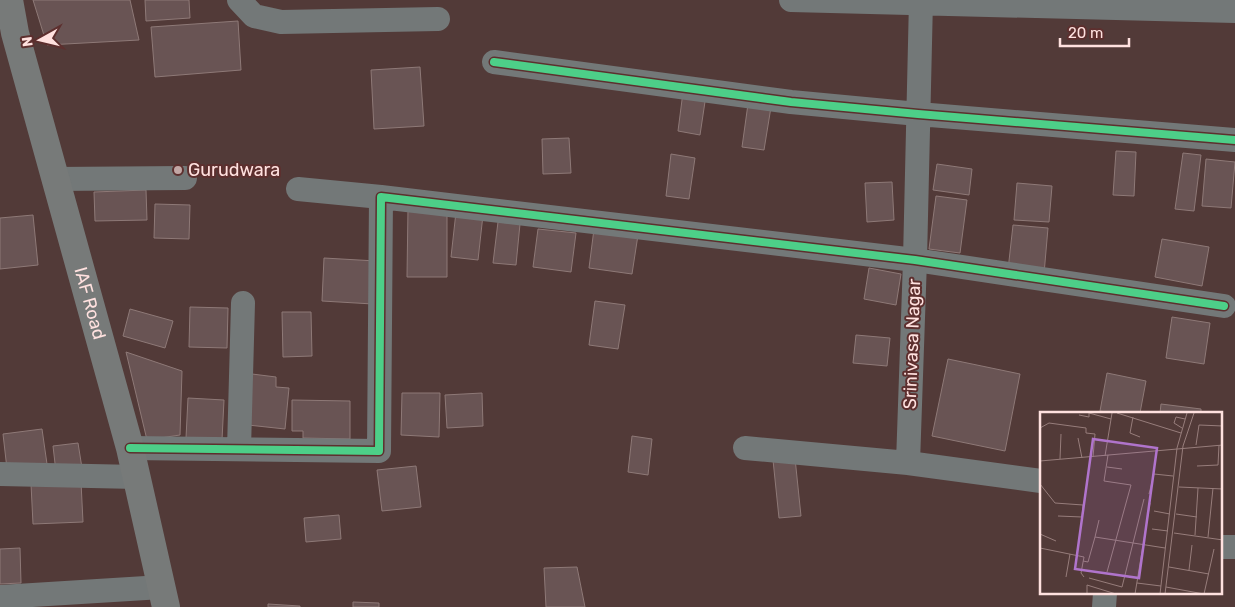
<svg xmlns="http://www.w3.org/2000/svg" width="1235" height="607" viewBox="0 0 1235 607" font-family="Rubik,sans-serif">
<rect width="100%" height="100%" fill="#523a38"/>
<!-- building -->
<path fill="#695454" stroke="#8e7977" d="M 33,0 L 130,0 L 139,40 L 47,45 Z
M 145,0 L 189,0 L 190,18 L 146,21 Z
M 238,21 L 241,70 L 155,77 L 151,27 Z
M 420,67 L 424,126 L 374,129 L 371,70 Z
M 683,92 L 706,95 L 700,135 L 678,131 Z
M 748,104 L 771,107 L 764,150 L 742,147 Z
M 569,138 L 571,173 L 543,174 L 542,139 Z
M 1116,151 L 1136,152 L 1134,196 L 1113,195 Z
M 1183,153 L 1201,155 L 1194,211 L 1175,209 Z
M 671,154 L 695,158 L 689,199 L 666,196 Z
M 1206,159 L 1235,162 L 1231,208 L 1202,206 Z
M 937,164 L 972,169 L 969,195 L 933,190 Z
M 892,182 L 894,220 L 867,222 L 865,183 Z
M 1017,183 L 1052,186 L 1049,222 L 1014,220 Z
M 146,190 L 147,220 L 95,221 L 94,192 Z
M 936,196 L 967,200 L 960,253 L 929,249 Z
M 155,204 L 190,205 L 189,239 L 154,238 Z
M 408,208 L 447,209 L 447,277 L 407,277 Z
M 456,212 L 483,215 L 478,260 L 451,257 Z
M 33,215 L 38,265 L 0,269 L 0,218 Z
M 498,222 L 520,224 L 516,265 L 493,263 Z
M 1013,225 L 1048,228 L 1044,274 L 1008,270 Z
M 538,229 L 576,233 L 571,272 L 533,267 Z
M 594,229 L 638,235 L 632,274 L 589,268 Z
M 1162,239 L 1209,247 L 1202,286 L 1155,277 Z
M 324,258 L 376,261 L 373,304 L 322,301 Z
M 869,268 L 901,274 L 896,305 L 864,299 Z
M 595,301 L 625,305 L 618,349 L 589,345 Z
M 190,307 L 228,308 L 227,348 L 189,347 Z
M 130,309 L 173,321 L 165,348 L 123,336 Z
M 282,312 L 311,312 L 312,356 L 283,357 Z
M 1172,317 L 1210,323 L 1204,364 L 1166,358 Z
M 856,335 L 890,338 L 887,366 L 853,363 Z
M 126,352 L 182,371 L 180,435 L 147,440 Z
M 948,359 L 1020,374 L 1005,451 L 932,436 Z
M 1107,373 L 1146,381 L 1140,413 L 1112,413 L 1100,411 Z
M 252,374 L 276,377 L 276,387 L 289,388 L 285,429 L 248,425 Z
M 402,393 L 440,393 L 439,437 L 401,435 Z
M 482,393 L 483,426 L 447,428 L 445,395 Z
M 188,398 L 224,400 L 222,440 L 186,438 Z
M 292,400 L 350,401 L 350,439 L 303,438 L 303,431 L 292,431 Z
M 1161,404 L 1201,409 L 1201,413 L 1160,413 Z
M 42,429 L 47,464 L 7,469 L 3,434 Z
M 632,436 L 652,439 L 648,475 L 628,472 Z
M 78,443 L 82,468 L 56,472 L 53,446 Z
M 795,458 L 801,516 L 779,518 L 773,460 Z
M 416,466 L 421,507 L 382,511 L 377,470 Z
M 81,482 L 83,522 L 33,524 L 31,484 Z
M 339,515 L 341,539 L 306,542 L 304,518 Z
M 20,548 L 21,583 L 0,584 L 0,549 Z
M 577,567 L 585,607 L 546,607 L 544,568 Z
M 353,602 L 379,603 L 379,607 L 353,607 Z
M 268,604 L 300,606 L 300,607 L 268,607 Z"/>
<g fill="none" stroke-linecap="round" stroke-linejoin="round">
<!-- street -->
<path stroke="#737878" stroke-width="24" d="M 239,0 L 254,16 L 281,22 L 438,19
M 791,0 L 1235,11
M 921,0 L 915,260 L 908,463 L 1041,481
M 494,62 L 791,102 L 918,114 L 1235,140
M 54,179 L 185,178
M 298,189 L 381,197
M 130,448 L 379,451 L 381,197 L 915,260 L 1224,306
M 745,448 L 908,463
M 239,449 L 243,303
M 0,474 L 137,477
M 1221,547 L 1235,547
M 0,597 L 162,587
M 1104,607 L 1105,593"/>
<!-- secondary -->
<path stroke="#777a79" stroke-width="28" id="s1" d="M 9,0 L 15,33 L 130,448 L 166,607"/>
<!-- cycleway casing -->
<g stroke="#5d2f2e" stroke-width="11">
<path id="cycleway" d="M 494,62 L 791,102 L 918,114 L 1235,140
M 130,448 L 379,451 L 381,197 L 915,260 L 1224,306"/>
</g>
<!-- cycleway -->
<use href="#cycleway" stroke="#4dcf88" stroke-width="8"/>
</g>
<!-- markers -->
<circle fill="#c2a7a5" stroke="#5d2f2e" stroke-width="2" cx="178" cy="170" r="5"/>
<g text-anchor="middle" stroke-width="4" stroke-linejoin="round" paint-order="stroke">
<!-- poi labels -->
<g font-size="18" fill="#ffe1df" stroke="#5d2f2e" text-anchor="start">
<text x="188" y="176">Gurudwara</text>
</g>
<!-- street labels -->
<g font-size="18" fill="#ffe1df" stroke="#5d2f2e">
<text dy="6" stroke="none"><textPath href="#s1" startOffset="314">IAF Road</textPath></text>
<text transform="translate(912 344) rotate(-88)" y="6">Srinivasa Nagar</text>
</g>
</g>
<!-- overview -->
<g transform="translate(1040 412)">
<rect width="182" height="182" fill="#523a38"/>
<path fill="none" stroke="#977d7b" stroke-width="1" d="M 77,1 L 141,21M 39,3 L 49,5 L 49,1 L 71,7M 93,5 L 90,21 L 100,25M 0,16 L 9,11 L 46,16 L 46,21 L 55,22 L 53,45M 142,16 L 134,11 L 136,5 L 145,7M 38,26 L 42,46M 156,33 L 159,13 L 183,14M 65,44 L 72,1M 20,47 L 21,22M 0,49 L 183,33M 157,54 L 178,53 L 179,33M 67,55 L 82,57M 0,72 L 15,91 L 43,93 L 42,105 L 18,104M 139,75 L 183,77M 109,82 L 114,62 L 133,64M 114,99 L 130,102M 136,102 L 157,105M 112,117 L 128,119M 134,121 L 183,128M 0,122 L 16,129M 155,123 L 158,76M 55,125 L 59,108M 168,125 L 173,76M 0,136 L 44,145 L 41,161 L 44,165M 43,149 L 48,150 L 55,125 L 125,136M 129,155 L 169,162M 149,158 L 152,133M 67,160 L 91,73 L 64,69 L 68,43M 26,165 L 30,142M 49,166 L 82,175 L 104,87M 97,171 L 121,174M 126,175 L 164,182M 47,182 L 47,173 L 76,182M 95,182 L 110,91M 120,182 L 137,36 L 147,1M 125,182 L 143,34 L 154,1M 164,182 L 174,137"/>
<path fill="#b074cc" fill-opacity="0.15" stroke="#b074cc" stroke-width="2.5" d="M 53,27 L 117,36 L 99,166 L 35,157 Z"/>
<rect width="182" height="182" fill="none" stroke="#ffe1df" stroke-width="2.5"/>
</g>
<!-- north arrow -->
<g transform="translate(40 40) rotate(262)" stroke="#5d2f2e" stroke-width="4" paint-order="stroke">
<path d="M0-4L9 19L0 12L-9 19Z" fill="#ffe1df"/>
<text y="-8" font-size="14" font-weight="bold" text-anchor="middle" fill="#ffe1df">N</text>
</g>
<!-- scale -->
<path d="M1060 38v8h69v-8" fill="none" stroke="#ffe1df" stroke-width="2.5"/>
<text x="1068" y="38" font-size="15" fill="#ffe1df" stroke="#5d2f2e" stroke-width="4" paint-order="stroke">20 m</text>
</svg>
